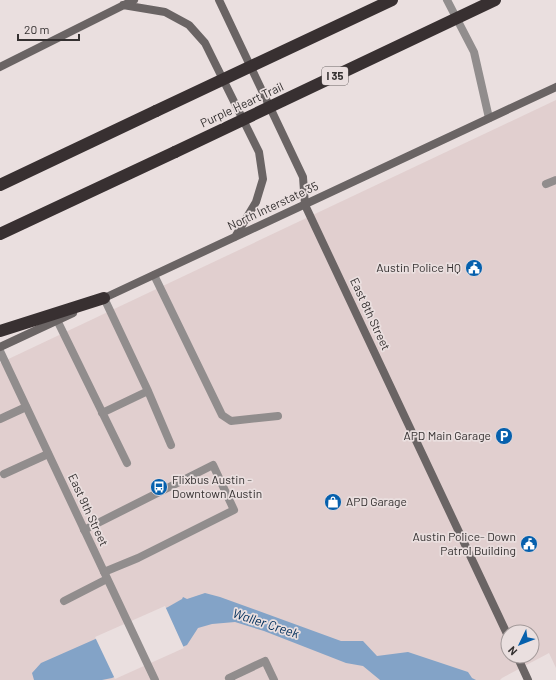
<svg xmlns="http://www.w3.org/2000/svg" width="556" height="680" viewBox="0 0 556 680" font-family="Barlow,sans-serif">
<rect width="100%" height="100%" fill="#eadfdf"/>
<!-- built -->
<path fill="#e1cfcf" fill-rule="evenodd" d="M 556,100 L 556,680 L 0,680 L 0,363 ZM 508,632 L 532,632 L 532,656 L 508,656 Z"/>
<!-- water -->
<path fill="#83a3c7" d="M 205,593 L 220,597 L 341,641 L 363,641 L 377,656 L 408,652 L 468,672 L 472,678 L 476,680 L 380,680 L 363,666 L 346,663 L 264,631 L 235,622 L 212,624 L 198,628 L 187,645 L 112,678 L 102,680 L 34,680 L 32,673 L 41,663 L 168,607 L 182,599 L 183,597 L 187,599 Z"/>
<!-- pier -->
<path fill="#eadfdf" d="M 165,606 L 184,648 L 115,679 L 95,637 Z
M 549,653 L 556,668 L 556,680 L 500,680 L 502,678 Z"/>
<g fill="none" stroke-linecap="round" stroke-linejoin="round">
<!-- lane -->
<path stroke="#918d8d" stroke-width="8" d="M 447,0 L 474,52 L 489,118
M 546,184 L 556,180
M 154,275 L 222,415 L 231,421 L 278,416
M 57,320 L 127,463
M 148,391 L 171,445
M 102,413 L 148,391 L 104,298
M 0,419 L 26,407
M 4,474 L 48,454
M 84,530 L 213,465 L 234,510 L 138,558 L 104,572
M 64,601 L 107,579
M 231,680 L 229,678 L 265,661 L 274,680"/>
<!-- street -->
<path stroke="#918d8d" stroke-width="8" d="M 0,351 L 155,680"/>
<!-- secondary -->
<path stroke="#6a6464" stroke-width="8" d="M 219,0 L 303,177 L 305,205 L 508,636
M 123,5 L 165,12 L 189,25 L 205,43 L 259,152 L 263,179 L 256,202 L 235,237
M 0,67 L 134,0
M 100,300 L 556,87
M 0,347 L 73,313
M 517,656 L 528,680"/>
<!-- highway -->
<path stroke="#383031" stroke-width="12" d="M 0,185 L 156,111
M 0,234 L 175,152
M 0,331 L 104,298"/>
<!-- highway-bridge -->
<path stroke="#383031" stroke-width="12" d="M 156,111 L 392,0
M 175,152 L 495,0"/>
</g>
<!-- icons -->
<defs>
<g id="civic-disc" transform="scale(0.9)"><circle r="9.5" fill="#0660ad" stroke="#eadfdf"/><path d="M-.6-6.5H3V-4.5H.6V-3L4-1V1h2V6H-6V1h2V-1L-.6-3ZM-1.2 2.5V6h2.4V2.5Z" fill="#fff"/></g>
<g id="parking-disc" transform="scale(0.9)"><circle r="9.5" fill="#0660ad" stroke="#eadfdf"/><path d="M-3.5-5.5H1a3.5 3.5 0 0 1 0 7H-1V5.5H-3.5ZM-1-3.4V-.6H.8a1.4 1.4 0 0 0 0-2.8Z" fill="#fff"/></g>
<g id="bus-disc" transform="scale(0.9)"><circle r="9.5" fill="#0660ad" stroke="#eadfdf"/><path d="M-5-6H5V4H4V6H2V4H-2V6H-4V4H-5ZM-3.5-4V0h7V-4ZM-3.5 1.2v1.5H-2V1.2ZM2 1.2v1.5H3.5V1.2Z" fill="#fff"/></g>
<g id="shop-disc" transform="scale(0.9)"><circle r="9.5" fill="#0660ad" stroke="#eadfdf"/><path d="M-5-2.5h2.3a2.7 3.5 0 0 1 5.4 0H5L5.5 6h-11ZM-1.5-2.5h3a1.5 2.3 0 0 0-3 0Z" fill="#fff"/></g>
</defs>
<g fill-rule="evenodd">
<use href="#civic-disc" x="474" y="268"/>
<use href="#parking-disc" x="504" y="436"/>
<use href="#bus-disc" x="159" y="487"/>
<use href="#shop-disc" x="333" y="502"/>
<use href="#civic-disc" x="529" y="544"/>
</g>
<g text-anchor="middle" stroke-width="3.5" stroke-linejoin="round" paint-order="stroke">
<!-- shield labels -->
<rect fill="#eadfdf" stroke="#6b6565" stroke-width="1" x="322" y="67" width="26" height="18" rx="3"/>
<g font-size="11" font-weight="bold" fill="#353131">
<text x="335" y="80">I 35</text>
</g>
<!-- street labels -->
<g font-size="12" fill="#353131" stroke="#eadfdf">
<text transform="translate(242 105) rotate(-25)" y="4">Purple Heart Trail</text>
<text transform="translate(273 206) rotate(-25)" y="4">North Interstate 35</text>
<text transform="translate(370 314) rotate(65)" y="4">East 8th Street</text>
<text transform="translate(88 510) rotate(65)" y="4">East 9th Street</text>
</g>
<!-- poi labels -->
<g font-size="12" fill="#353131" stroke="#eadfdf" text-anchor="end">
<text x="461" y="272">Austin Police HQ</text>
<text x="491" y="440">APD Main Garage</text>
<text x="172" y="484" text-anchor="start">Flixbus Austin -<tspan x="172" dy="14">Downtown Austin</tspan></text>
<text x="346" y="506" text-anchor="start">APD Garage</text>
<text x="516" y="541">Austin Police- Down<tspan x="516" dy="14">Patrol Building</tspan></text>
</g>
<!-- water labels -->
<g font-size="13" font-style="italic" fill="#002f5c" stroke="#eadfdf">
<text transform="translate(266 623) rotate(18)" y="5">Waller Creek</text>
</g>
</g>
<!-- north arrow -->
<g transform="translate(520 644) rotate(227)"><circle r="19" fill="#eadfdf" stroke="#a29999"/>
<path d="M0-3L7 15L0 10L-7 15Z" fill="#0660ad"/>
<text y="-6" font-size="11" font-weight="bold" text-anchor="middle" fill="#353131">N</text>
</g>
<!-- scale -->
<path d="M18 34v6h61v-6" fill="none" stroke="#353131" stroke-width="2"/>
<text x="24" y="34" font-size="12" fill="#353131" stroke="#eadfdf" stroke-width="3" paint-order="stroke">20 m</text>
</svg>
